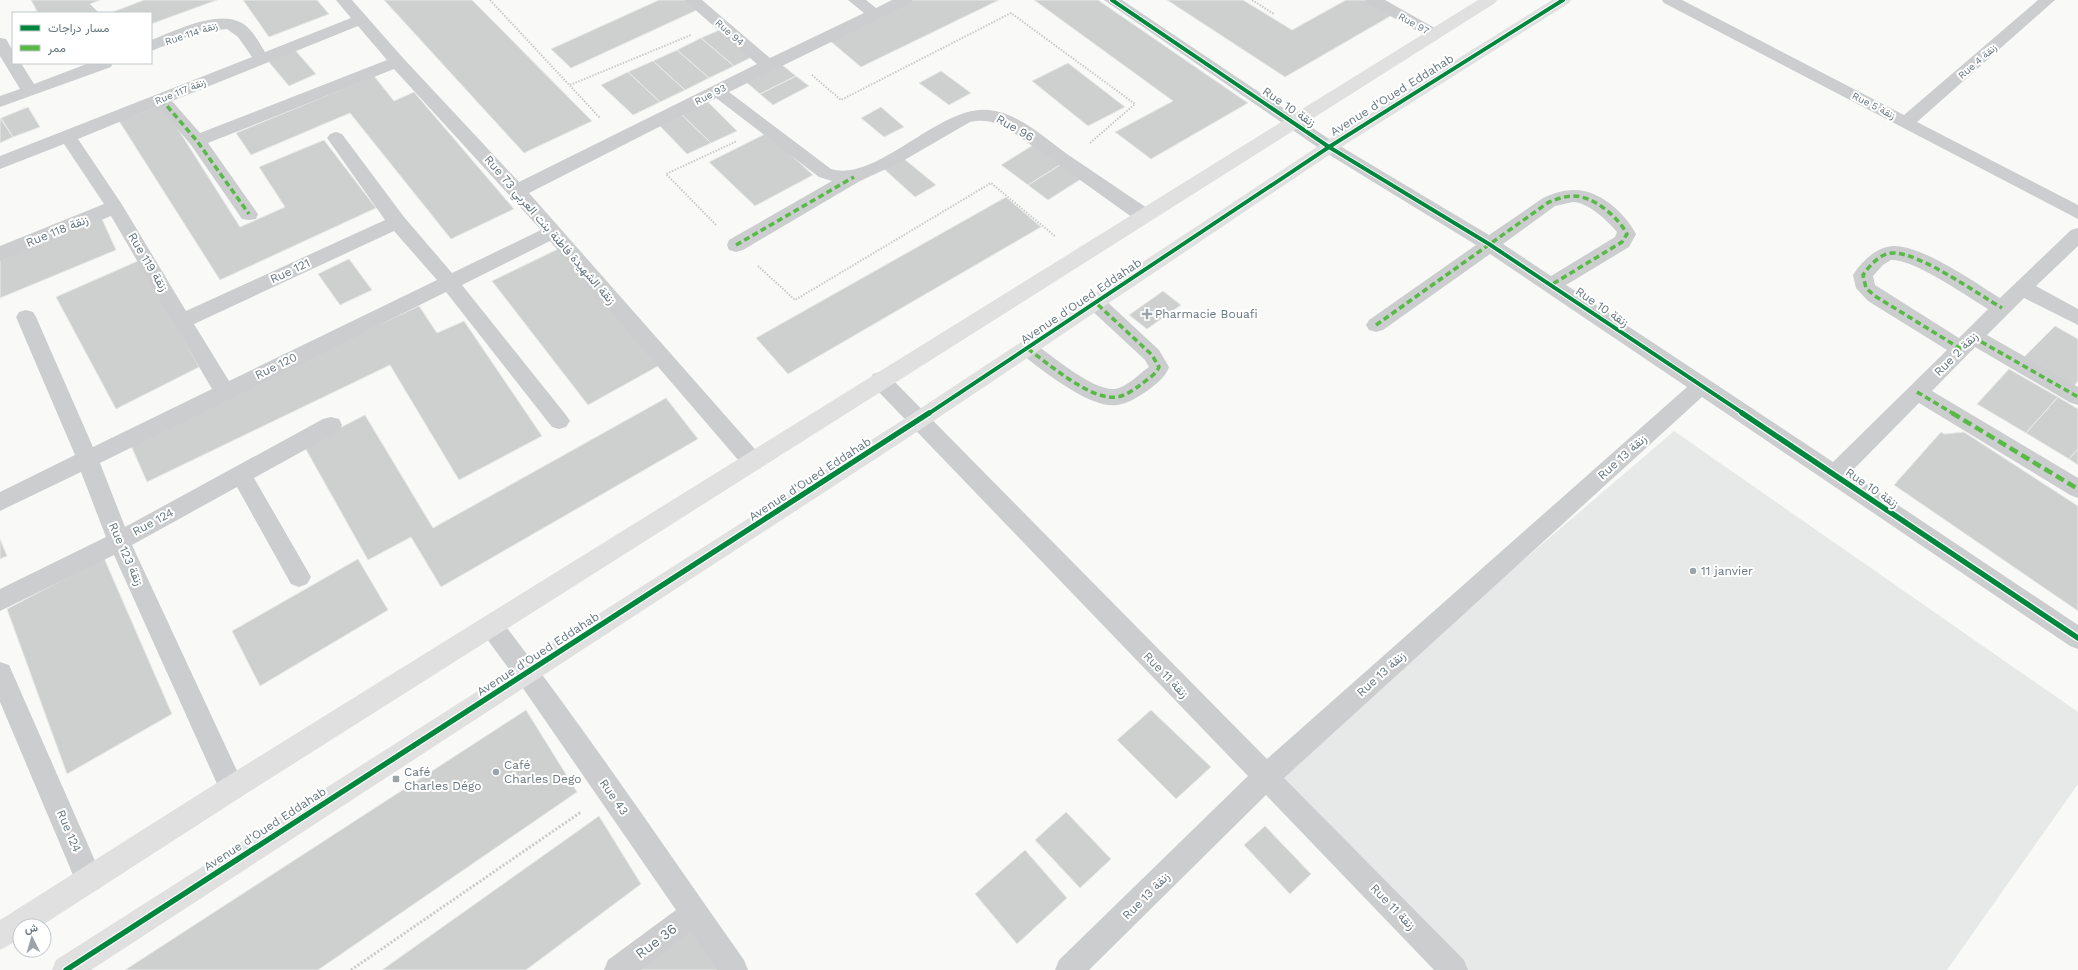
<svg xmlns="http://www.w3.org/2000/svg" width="2078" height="970" viewBox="0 0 2078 970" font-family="'Work Sans',Vazirmatn,sans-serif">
<rect width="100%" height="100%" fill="#f9f9f8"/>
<!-- built -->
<path fill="#e7e9e8" d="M 1674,431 L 2078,712 L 2078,784 L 1947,970 L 1458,970 L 1267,780 Z"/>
<!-- building -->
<path fill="#ced0d0" stroke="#e8e8e8" d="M 31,0 L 100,0 L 90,4 L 99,13 L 38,13 Z
M 144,0 L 217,0 L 151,24 L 151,13 L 110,13 Z
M 243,0 L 317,0 L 329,14 L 269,37 Z
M 384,0 L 472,0 L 592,121 L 524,153 Z
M 659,0 L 685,0 L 697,10 L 571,68 L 551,49 Z
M 914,0 L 999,0 L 861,67 L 829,40 Z
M 1034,0 L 1098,0 L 1248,103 L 1151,159 L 1115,132 L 1173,101 Z
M 1167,0 L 1243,0 L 1292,30 L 1346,0 L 1369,0 L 1394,14 L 1285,77 Z
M 724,28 L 756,55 L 734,66 L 701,38 Z
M 701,38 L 734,66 L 709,78 L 677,50 Z
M 295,50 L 316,74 L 289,86 L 268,61 Z
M 677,50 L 709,78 L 685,90 L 653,61 Z
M 653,61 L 685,90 L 660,102 L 628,72 Z
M 1068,63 L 1125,107 L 1088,126 L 1032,81 Z
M 781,64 L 796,76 L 760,94 L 746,82 Z
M 941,71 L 971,93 L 949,105 L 919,83 Z
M 628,72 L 660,102 L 633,115 L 601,85 Z
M 374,76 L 394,101 L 414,92 L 514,209 L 451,239 L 350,113 L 251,155 L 236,133 Z
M 796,76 L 809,86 L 773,105 L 760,94 Z
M 706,100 L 737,131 L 711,143 L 679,112 Z
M 162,104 L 240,227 L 285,207 L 259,167 L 324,140 L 376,208 L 220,280 L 119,121 Z
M 28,107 L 40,127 L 13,137 L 1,118 Z
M 881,107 L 904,127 L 884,137 L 861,118 Z
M 679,112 L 711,143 L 687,154 L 656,122 Z
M 0,118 L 13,137 L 0,143 Z
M 767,133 L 813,175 L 755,206 L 709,162 Z
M 1033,145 L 1060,165 L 1028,185 L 1001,165 Z
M 903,158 L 936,185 L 915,197 L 883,168 Z
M 1060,165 L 1081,179 L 1048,200 L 1028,185 Z
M 1006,197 L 1041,227 L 788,374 L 756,338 Z
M 102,219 L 116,250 L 0,298 L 0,260 Z
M 560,248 L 660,365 L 588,405 L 492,281 Z
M 349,259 L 372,290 L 340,305 L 318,274 Z
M 140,260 L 199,367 L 116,409 L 56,297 Z
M 1163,291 L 1181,305 L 1147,329 L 1129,315 Z
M 419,306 L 437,333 L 464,321 L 542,436 L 459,480 L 390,365 L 147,482 L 129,441 Z
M 2055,326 L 2078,339 L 2078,381 L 2074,386 L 2024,357 Z
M 2009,369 L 2058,397 L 2026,433 L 1977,404 Z
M 2058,397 L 2078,409 L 2078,449 L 2069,459 L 2026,433 Z
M 666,398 L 698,439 L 441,587 L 411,537 L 368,560 L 304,446 L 365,415 L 433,528 Z
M 1941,432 L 1944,434 L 1964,432 L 2078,506 L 2078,611 L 1894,485 Z
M 2078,449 L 2078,465 L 2069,459 Z
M 0,539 L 7,556 L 0,559 Z
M 104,558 L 172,714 L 67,774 L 7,609 Z
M 358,559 L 388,610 L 260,686 L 232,631 Z
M 526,710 L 577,792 L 318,970 L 125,970 Z
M 1151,710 L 1211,767 L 1176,799 L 1117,740 Z
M 1066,812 L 1111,859 L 1080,888 L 1035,840 Z
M 599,816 L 641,884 L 526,970 L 382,970 Z
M 1265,826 L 1311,874 L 1290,894 L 1244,845 Z
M 1025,850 L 1067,898 L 1017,944 L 975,894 Z
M 694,928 L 721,970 L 639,970 Z"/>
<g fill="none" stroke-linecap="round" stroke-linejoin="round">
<!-- path-far1 -->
<path stroke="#c9cacb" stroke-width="2" stroke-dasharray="1.5 1.5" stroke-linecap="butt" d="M 490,0 L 600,118
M 1252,0 L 1274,14
M 812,75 L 841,100 L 1011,13 L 1135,104 L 1090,143
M 570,85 L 691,35
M 716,225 L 666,174 L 737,141
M 758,266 L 795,300 L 991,183 L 1056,237"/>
<!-- path -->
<path stroke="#c9cacb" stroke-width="3" stroke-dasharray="2 2" stroke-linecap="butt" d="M 351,970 L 581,812"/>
<!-- street -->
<path fill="#cbcdce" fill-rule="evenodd" d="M 336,0 L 352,0 L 403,58 L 519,182 L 757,64 L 684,0 L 702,0 L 770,58 L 864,13 L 848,0 L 866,0 L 876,8 L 892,0 L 913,0 L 911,3 L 729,92 L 831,169 C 877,183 940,104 989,110 C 1018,113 1044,137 1067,154 C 1095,173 1122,191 1150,210 L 1152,215 L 1150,220 L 1143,221 L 1136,220 L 1017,135 C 1001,125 989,118 970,122 L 901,162 L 860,181 L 743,250 L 736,252 L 729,250 L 727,245 L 729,240 L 832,181 L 819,177 L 716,98 L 529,193 L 761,456 L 764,462 L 761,468 L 753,471 L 745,468 L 550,241 L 462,285 L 566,415 L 570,421 L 566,427 L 559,429 L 552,427 L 446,292 L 100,463 L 125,527 L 323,419 L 331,417 L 339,419 L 342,425 L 339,431 L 254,478 L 307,570 L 311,577 L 307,584 L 299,587 L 291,584 L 237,487 L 132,545 L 245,788 L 241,797 L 232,801 L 223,797 L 114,555 L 0,611 L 0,589 L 106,537 L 81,472 L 0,511 L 0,492 L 75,455 L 16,317 L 19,312 L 26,310 L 33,312 L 36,317 L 93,447 L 212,389 L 111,216 L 0,261 L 0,246 L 104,204 L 64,144 L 0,169 L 0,156 L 252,57 L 238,37 L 227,29 L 200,32 L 151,51 L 151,40 C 175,31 217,9 242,23 C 252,29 259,42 265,52 L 351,18 ZM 358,26 L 387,60 L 200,133 L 172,101 ZM 394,69 L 541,230 L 452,273 L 404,217 L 342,134 L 336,132 L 330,134 L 327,138 L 385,220 L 186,311 L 121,203 L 78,139 L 158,106 L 191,145 L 242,219 L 249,220 L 256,219 L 258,214 L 208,143 ZM 394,231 L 437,280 L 229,381 L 194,324 Z
M 1104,0 L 1122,0 L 1335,143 L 1489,235 L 1543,198 C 1552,194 1562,190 1573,190 C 1599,189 1625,213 1636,234 L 1629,247 L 1566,285 L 1833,462 L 1947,350 L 1868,301 L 1856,288 L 1853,275 C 1862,261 1877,246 1895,246 C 1925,247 1974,282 2000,298 L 2071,230 L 2078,228 L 2078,246 L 2036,286 L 2078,309 L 2078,325 L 2024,298 L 1987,335 L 2078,387 L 2078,405 L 2071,403 L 1975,347 L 1932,391 L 2078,478 L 2078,498 L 2070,495 L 1919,403 L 1850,473 L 2078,625 L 2078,649 L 2070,646 L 1702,397 L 1284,778 L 1464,960 L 1468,970 L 1434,970 L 1266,795 L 1089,970 L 1055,970 L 1059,960 L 1248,776 L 873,386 L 870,380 L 873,374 L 880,372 L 887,374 L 1267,759 L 1687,387 L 1490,254 L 1383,330 L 1376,332 L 1369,330 L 1366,325 L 1369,320 L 1476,245 L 1323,151 ZM 1573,202 C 1589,203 1607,220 1617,232 L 1615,237 L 1551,276 L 1503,244 L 1555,206 ZM 1891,260 C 1913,258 1968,297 1988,309 L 1959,338 L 1875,285 L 1873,276 L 1883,265 Z
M 1365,0 L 1385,0 L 1440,31 L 1442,34 L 1440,37 L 1428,37 L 1367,3 Z
M 1662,0 L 1682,0 L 1904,115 L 2038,0 L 2055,0 L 1917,122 L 2078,205 L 2078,219 L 1664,3 Z
M 0,38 L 6,39 L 13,51 L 13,63 L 21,63 L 34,84 L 89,63 L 113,63 L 111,67 L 0,107 L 0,96 L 20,89 L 0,56 Z
M 1095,295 L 1102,297 L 1159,350 L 1169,367 C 1165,378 1156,384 1147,391 C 1138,397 1127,404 1117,405 C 1089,409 1043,370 1021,354 L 1018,349 L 1021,344 L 1028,341 L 1035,344 C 1053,356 1093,391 1115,389 C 1127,387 1139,374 1149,367 L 1145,360 L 1088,307 L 1085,302 L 1088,297 Z
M 492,616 L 500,619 C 586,730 664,847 744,960 L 748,970 L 717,970 L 691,932 L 641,970 L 604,970 L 608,960 L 676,910 L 518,681 L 484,635 L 480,627 L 484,619 Z
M 0,662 L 9,665 L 103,879 L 99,889 L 89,893 L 79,889 L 0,702 Z"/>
<!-- secondary -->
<path fill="#e0e0e1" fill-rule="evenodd" d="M 1478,0 L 1497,0 L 1495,3 L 241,797 L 41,926 L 20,926 L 20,939 L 0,950 L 0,920 L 223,779 Z
M 1552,0 L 1571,0 L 1569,3 L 1335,151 L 926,426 L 91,970 L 52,970 L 56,960 L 912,414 L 1323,143 Z"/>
<!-- quiet-far1 -->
<path stroke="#58b947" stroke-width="3.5" stroke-dasharray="6 3.5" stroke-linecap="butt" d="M 161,99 L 197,141 L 249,214
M 736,245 L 854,177
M 1376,325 L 1549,202 C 1557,199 1565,196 1573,196 C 1594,196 1618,217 1627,234 L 1622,242 L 1551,285
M 1973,337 L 2078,397
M 1028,349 C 1049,364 1091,401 1117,397 C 1125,396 1133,390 1139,386 C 1146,380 1156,375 1159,367 L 1152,355 L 1095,302
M 1961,349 L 1875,296 L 1866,288 L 1863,275 C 1870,265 1881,252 1895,253 C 1921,254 1978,294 2002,308
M 1917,392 L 1954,414"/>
<!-- quiet -->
<path stroke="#58b947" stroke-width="4.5" stroke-dasharray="9 4.5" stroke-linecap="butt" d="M 1952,413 L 2078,489"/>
<!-- cycleway-far1 casing -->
<g stroke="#fff" stroke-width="6">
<path id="cycleway-far1" d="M 1112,0 L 1329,147 L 1489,244 L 1744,414
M 928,414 L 1329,147 L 1563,0"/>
</g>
<!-- cycleway casing -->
<g stroke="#fff" stroke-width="8">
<path id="cycleway" d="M 1742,413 L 2078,638
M 66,970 L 929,413"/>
</g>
<!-- cycleway-far1 -->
<use href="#cycleway-far1" stroke="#00873e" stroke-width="4"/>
<!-- cycleway -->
<use href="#cycleway" stroke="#00873e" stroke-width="5.5"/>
</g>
<!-- markers -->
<g fill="#9aa4a9" stroke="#fff" stroke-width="1.5">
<path d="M1145 308h4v4h4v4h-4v4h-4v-4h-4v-4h4z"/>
<circle cx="1693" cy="571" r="4"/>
<circle cx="496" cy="772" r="4"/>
<rect x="392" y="775" width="8" height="8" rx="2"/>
</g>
<g text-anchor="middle" stroke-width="4" stroke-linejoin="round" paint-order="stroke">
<!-- far-street labels -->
<g font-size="10" fill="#67777f" stroke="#fff">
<text transform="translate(1414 23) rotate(29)" y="4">Rue 97</text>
<text transform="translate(730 32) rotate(41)" y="4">Rue 94</text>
<text transform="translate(191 33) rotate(-18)" y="4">Rue 114 زنقة</text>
<text transform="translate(1977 61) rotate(-41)" y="4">Rue 4 زنقة</text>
<text transform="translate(180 91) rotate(-22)" y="4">Rue 117 زنقة</text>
<text transform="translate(710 94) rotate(-27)" y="4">Rue 93</text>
<text transform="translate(1874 105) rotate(27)" y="4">Rue 5 زنقة</text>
</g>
<!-- street labels -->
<g font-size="12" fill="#67777f" stroke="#fff">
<text transform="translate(1392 95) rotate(-32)" y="4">Avenue d'Oued Eddahab</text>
<text transform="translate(1289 107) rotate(34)" y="4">Rue 10 زنقة</text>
<text transform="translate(1015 128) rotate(30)" y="4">Rue 96</text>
<text transform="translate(550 230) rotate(49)" y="4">Rue 73 زنقة الشهيدة فاطنة بنت العربي</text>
<text transform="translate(57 231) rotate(-22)" y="4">Rue 118 زنقة</text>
<text transform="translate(148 262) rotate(59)" y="4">Rue 119 زنقة</text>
<text transform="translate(290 271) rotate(-25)" y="4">Rue 121</text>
<text transform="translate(1081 301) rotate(-34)" y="4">Avenue d'Oued Eddahab</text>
<text transform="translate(1602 307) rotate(34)" y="4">Rue 10 زنقة</text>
<text transform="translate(1956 354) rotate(-45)" y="4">Rue 2 زنقة</text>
<text transform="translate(276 366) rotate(-26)" y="4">Rue 120</text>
<text transform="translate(1622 457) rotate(-42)" y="4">Rue 13 زنقة</text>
<text transform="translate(810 479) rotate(-33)" y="4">Avenue d'Oued Eddahab</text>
<text transform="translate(1872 488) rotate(34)" y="4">Rue 10 زنقة</text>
<text transform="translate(153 522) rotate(-28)" y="4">Rue 124</text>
<text transform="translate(126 554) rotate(66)" y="4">Rue 123 زنقة</text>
<text transform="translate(538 654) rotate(-33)" y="4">Avenue d'Oued Eddahab</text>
<text transform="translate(1381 674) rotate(-42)" y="4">Rue 13 زنقة</text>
<text transform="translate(1166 675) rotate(46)" y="4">Rue 11 زنقة</text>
<text transform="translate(614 797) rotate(55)" y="4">Rue 43</text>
<text transform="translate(265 829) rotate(-33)" y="4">Avenue d'Oued Eddahab</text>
<text transform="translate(69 831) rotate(67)" y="4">Rue 124</text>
<text transform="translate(1146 896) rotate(-45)" y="4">Rue 13 زنقة</text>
<text transform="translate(1393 907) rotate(46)" y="4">Rue 11 زنقة</text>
</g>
<!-- poi labels -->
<g font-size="12" fill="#67777f" stroke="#fff" text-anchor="start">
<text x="1155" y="318">Pharmacie Bouafi</text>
<text x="1701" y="575">11 janvier</text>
<text x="504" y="769">Café<tspan x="504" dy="14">Charles Dego</tspan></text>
<text x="404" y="776">Café<tspan x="404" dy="14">Charles Dégo</tspan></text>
</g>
<!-- near-street labels -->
<g font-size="14" fill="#67777f" stroke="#fff">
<text transform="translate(656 941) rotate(-37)" y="5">Rue 36</text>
</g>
</g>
<!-- legend -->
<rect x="12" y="12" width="140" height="52" fill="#ffffff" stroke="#c2c9cc"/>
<rect x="20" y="25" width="20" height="6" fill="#00873e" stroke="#c2c9cc"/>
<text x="48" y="32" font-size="12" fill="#67777f">مسار دراجات</text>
<rect x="20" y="45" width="20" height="6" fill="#58b947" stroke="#c2c9cc"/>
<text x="48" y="52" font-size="12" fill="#67777f">ممر</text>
<!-- north arrow -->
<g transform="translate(32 938) rotate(355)"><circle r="19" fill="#ffffff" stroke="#c2c9cc"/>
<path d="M0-3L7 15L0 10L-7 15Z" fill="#9aa4a9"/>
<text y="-6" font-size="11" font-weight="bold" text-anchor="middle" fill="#67777f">ش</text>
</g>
</svg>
